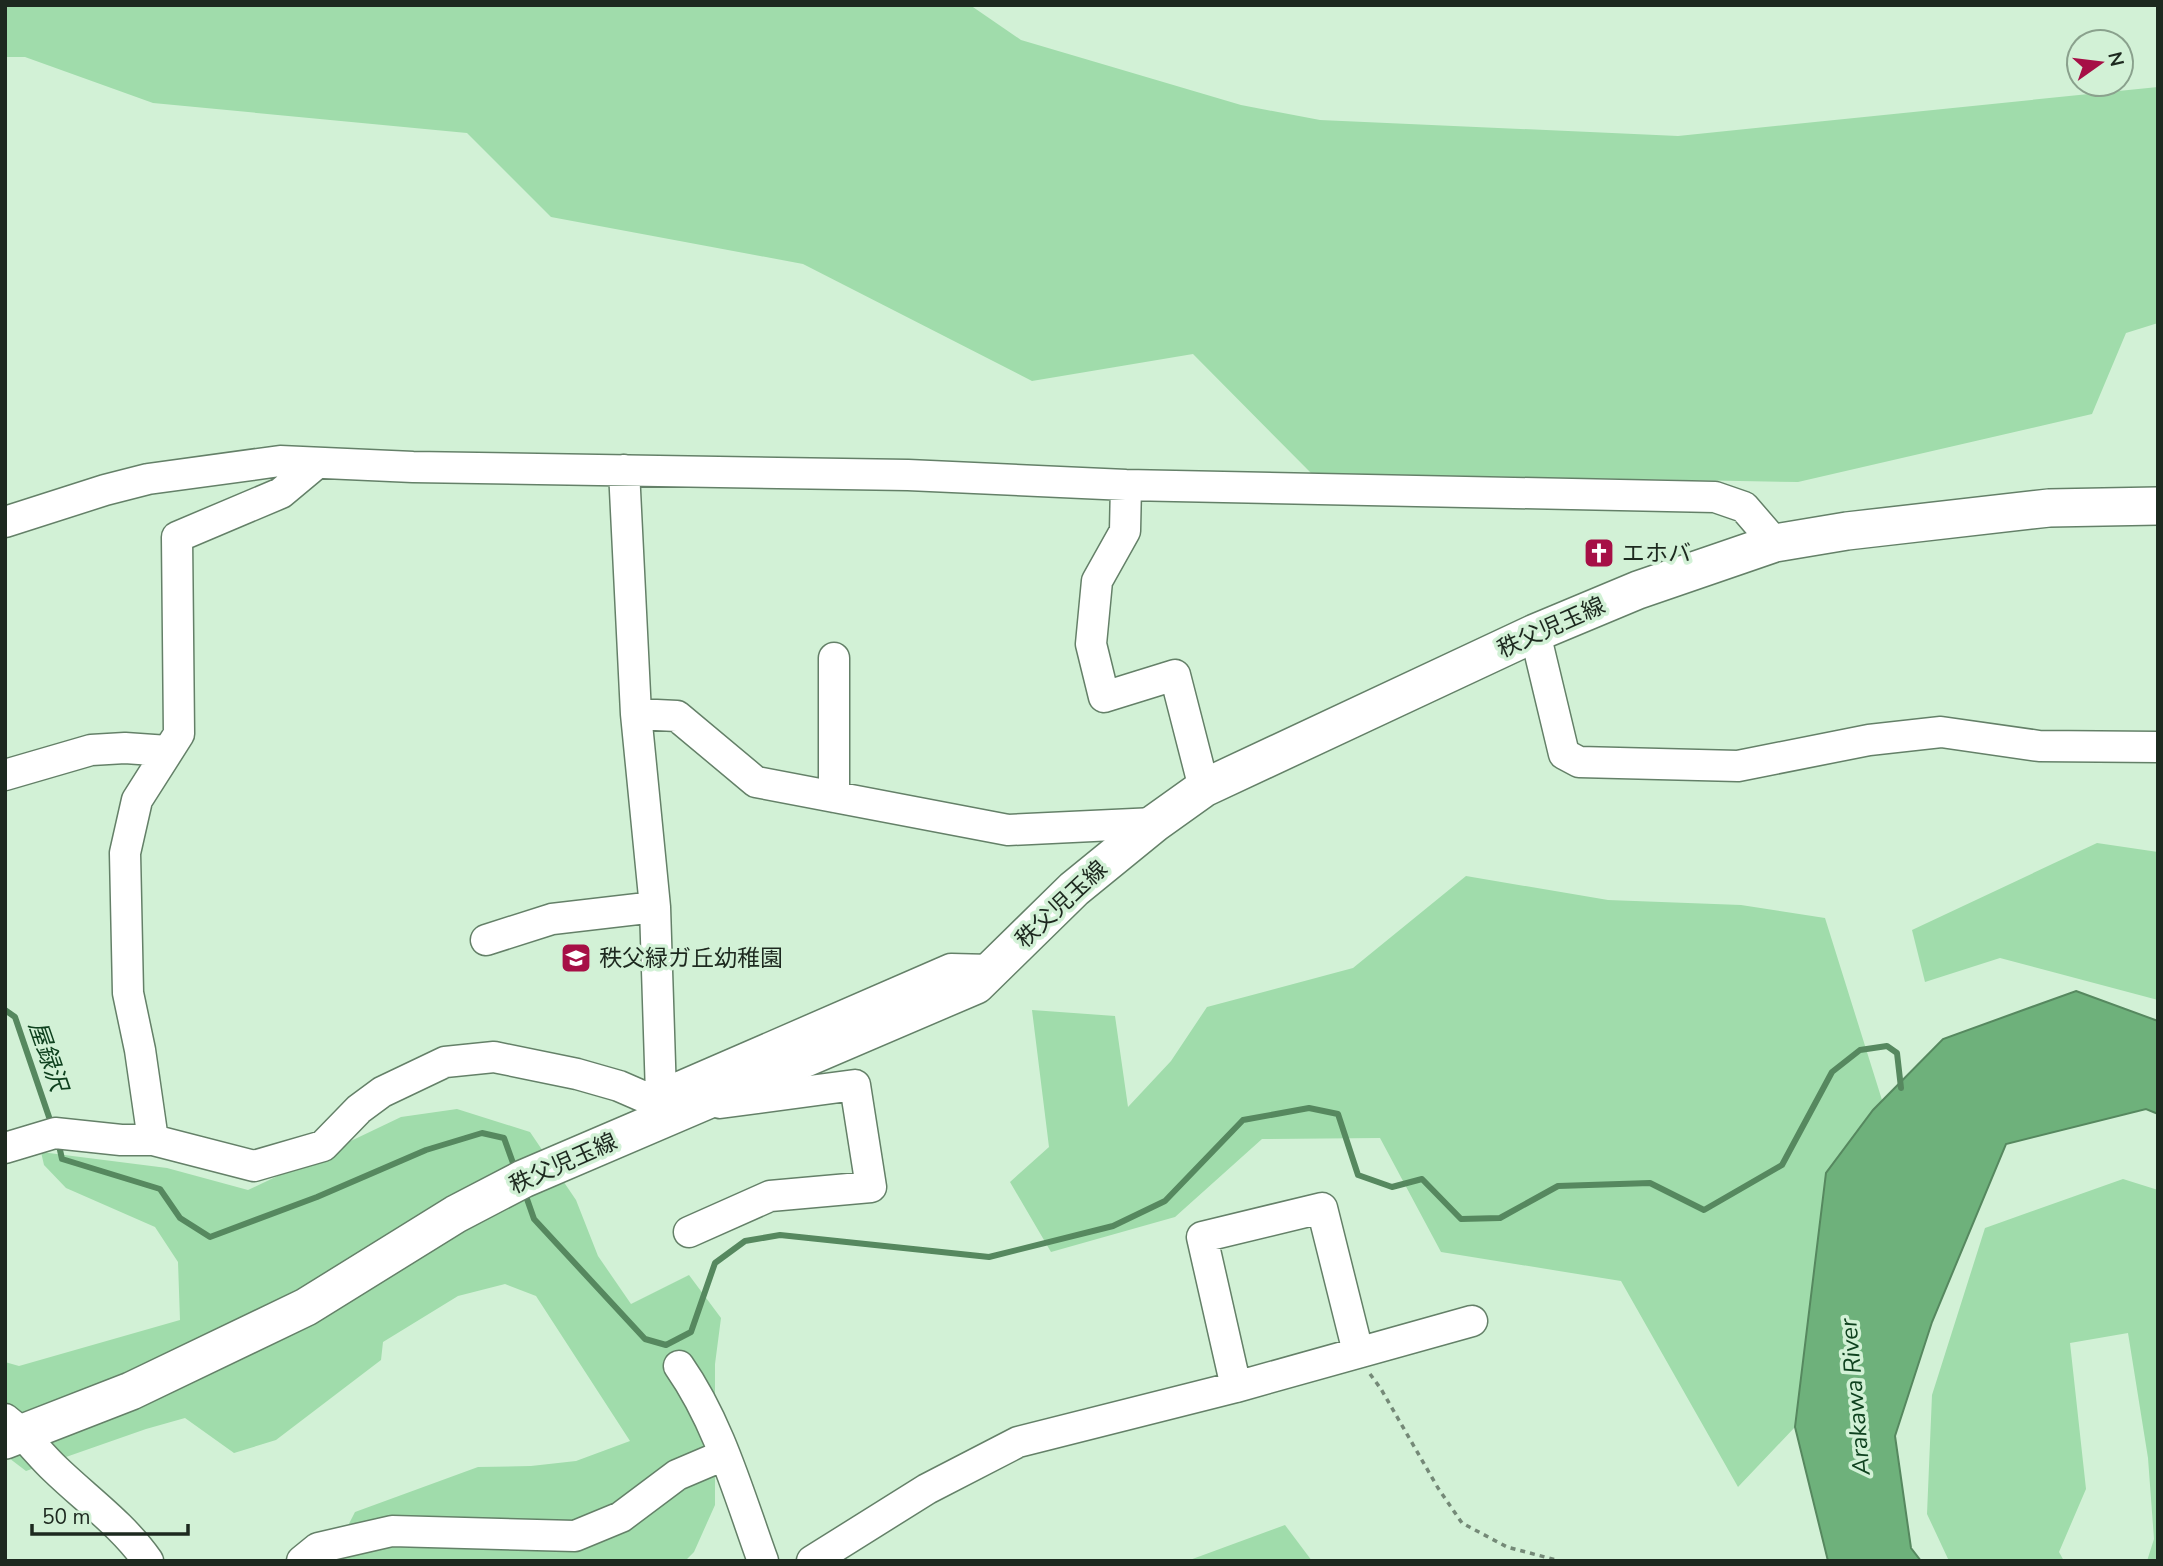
<svg xmlns="http://www.w3.org/2000/svg" width="2163" height="1566" viewBox="0 0 2163 1566" font-family="'Nunito Sans','Noto Sans JP',sans-serif">
<rect width="100%" height="100%" fill="#d2f1d6"/>
<!-- green -->
<path fill="#a0dcab" d="M 5,5 L 970,5 L 1021,40 L 1241,105 L 1320,120 L 1678,136 L 2158,87 L 2158,323 L 2126,333 L 2092,414 L 1798,482 L 1311,473 L 1193,354 L 1032,381 L 803,264 L 551,217 L 467,133 L 153,103 L 25,57 L 5,57 Z
M 2097,843 L 2158,852 L 2158,1000 L 2000,958 L 1925,982 L 1912,930 Z
M 1466,876 L 1608,900 L 1741,905 L 1825,918 L 1882,1100 L 1826,1173 L 1795,1427 L 1738,1487 L 1621,1281 L 1441,1252 L 1380,1138 L 1262,1139 L 1175,1217 L 1051,1252 L 1010,1182 L 1049,1147 L 1032,1010 L 1115,1016 L 1128,1107 L 1171,1061 L 1207,1007 L 1353,968 Z
M 457,1109 L 530,1132 L 576,1200 L 598,1256 L 631,1304 L 689,1275 L 721,1318 L 715,1364 L 715,1505 L 694,1552 L 685,1561 L 330,1561 L 355,1512 L 478,1467 L 531,1466 L 576,1461 L 630,1441 L 536,1296 L 505,1284 L 458,1296 L 383,1342 L 381,1360 L 276,1440 L 234,1453 L 185,1418 L 146,1429 L 26,1471 L 5,1455 L 5,1362 L 19,1366 L 180,1320 L 178,1262 L 155,1227 L 66,1188 L 44,1165 L 41,1152 L 167,1168 L 248,1190 L 401,1117 Z
M 2123,1179 L 2158,1190 L 2158,1561 L 2147,1561 L 2154,1539 L 2148,1458 L 2128,1333 L 2070,1343 L 2086,1489 L 2059,1552 L 2064,1561 L 1949,1561 L 1927,1514 L 1932,1395 L 1985,1228 Z
M 1285,1525 L 1312,1561 L 1187,1561 Z"/>
<!-- water -->
<path fill="#6eb17b" stroke="#56885f" stroke-width="2" d="M 2076,991 L 2158,1021 L 2158,1114 L 2146,1109 L 2006,1144 L 1932,1322 L 1895,1436 L 1911,1548 L 1921,1561 L 1828,1561 L 1795,1427 L 1826,1173 L 1873,1110 L 1943,1039 Z"/>
<g fill="none" stroke-linecap="round" stroke-linejoin="round">
<!-- stream -->
<path stroke="#56885f" stroke-width="6" d="M 5,1010 L 15,1017 L 49,1117
M 60,1150 L 62,1159 L 160,1189 L 180,1218 L 210,1237 L 317,1197 L 426,1150 L 482,1133 L 504,1138 L 513,1163
M 527,1199 L 534,1219 L 645,1339 L 666,1345 L 691,1332 L 715,1263 L 745,1241 L 780,1235 L 989,1257 L 1113,1226 L 1165,1201 L 1243,1120 L 1309,1108 L 1338,1114 L 1358,1175 L 1392,1187 L 1422,1179 L 1461,1219 L 1500,1218 L 1558,1186 L 1650,1183 L 1704,1210 L 1782,1165 L 1832,1072 L 1860,1050 L 1887,1046 L 1897,1053 L 1901,1088"/>
<!-- minor casing -->
<g stroke="#648068" stroke-width="33">
<path id="minor" d="M 624,470 L 636,714 L 655,907 L 661,1095
M 1126,485 L 1125,531 L 1097,581 L 1091,644 L 1104,697 L 1175,675 L 1204,788
M 5,522 L 105,490 L 148,479 L 280,461 L 413,467 L 908,475 L 1126,485 L 1715,497 L 1744,507 L 1775,543
M 1535,633 L 1564,754 L 1579,762 L 1738,766 L 1869,740 L 1941,732 L 2039,746 L 2158,747
M 636,714 L 677,716 L 756,782 L 1008,830 L 1155,823
M 5,775 L 91,750 L 125,748 L 168,751
M 834,797 L 834,658
M 486,940 L 552,919 L 655,907
M 153,1140 L 140,1050 L 128,993 L 125,853 L 137,800 L 179,734 L 177,537 L 281,493 L 317,463
M 5,1148 L 55,1133 L 121,1140 L 153,1140 L 254,1166 L 323,1146 L 359,1109 L 382,1092 L 445,1062 L 494,1057 L 577,1074 L 619,1086 L 642,1096 L 661,1095 L 951,969 L 991,970
M 689,1232 L 770,1196 L 871,1187 L 855,1085 L 720,1103
M 679,1366 C 719,1423 739,1495 763,1561
M 1236,1387 L 1202,1237 L 1322,1208 L 1358,1352
M 5,1419 C 26,1435 37,1452 55,1469 C 86,1499 123,1525 148,1561
M 302,1561 L 318,1548 L 392,1531 L 575,1536 L 621,1517 L 677,1475 L 724,1455
M 812,1561 L 927,1489 L 1018,1442 L 1236,1387 L 1472,1321"/>
</g>
<!-- major casing -->
<g stroke="#648068" stroke-width="40">
<path id="major" d="M 5,1440 L 131,1391 L 306,1307 L 456,1214 L 523,1179 L 976,985 L 1074,889 L 1155,823 L 1204,788 L 1535,633 L 1638,590 L 1775,543 L 1847,531 L 2049,508 L 2158,506"/>
</g>
<!-- path -->
<path stroke="#748977" stroke-width="3.5" stroke-dasharray="5 5" stroke-linecap="butt" d="M 1370,1374 L 1381,1389 L 1438,1488 L 1462,1523 L 1507,1547 L 1560,1561"/>
<!-- minor -->
<use href="#minor" stroke="#fff" stroke-width="30"/>
<!-- major -->
<use href="#major" stroke="#fff" stroke-width="37"/>
</g>
<!-- icons -->
<defs>
<g id="church-square" transform="scale(1.575)"><rect x="-9" y="-9" width="18" height="18" rx="4" fill="#a60f46" stroke="#d2f1d6"/><path d="M-1.2-6h2.4v3.5h3.3v2.4h-3.3V6h-2.4V-.1h-3.3v-2.4h3.3Z" fill="#fff"/></g>
<g id="school-square" transform="scale(1.575)"><rect x="-9" y="-9" width="18" height="18" rx="4" fill="#a60f46" stroke="#d2f1d6"/><path d="M0-5L7-2L0 1L-7-2ZM-4 1L0 2.5L4 1V4Q0 6-4 4Z" fill="#fff"/></g>
</defs>
<g fill-rule="evenodd">
<use href="#church-square" x="1599" y="553"/>
<use href="#school-square" x="576" y="958"/>
</g>
<g text-anchor="middle" stroke-width="7" stroke-linejoin="round" paint-order="stroke">
<!-- poi labels -->
<g font-size="23" fill="#1d291f" stroke="#d2f1d6" text-anchor="start">
<text x="1622" y="561">エホバ</text>
<text x="599" y="966">秩父緑ガ丘幼稚園</text>
</g>
<!-- street labels -->
<g font-size="23" fill="#1d291f" stroke="#d2f1d6">
<text transform="translate(1551 627) rotate(-24)" y="8">秩父児玉線</text>
<text transform="translate(1061 904) rotate(-43)" y="8">秩父児玉線</text>
<text transform="translate(563 1163) rotate(-24)" y="8">秩父児玉線</text>
</g>
<!-- water labels -->
<g font-size="24" font-style="italic" fill="#0e411e" stroke="#d2f1d6">
<text transform="translate(48 1056) rotate(71)" y="8">屋録沢</text>
<text transform="translate(1855 1397) rotate(-95)" y="8">Arakawa River</text>
</g>
</g>
<!-- border -->
<rect width="2163" height="1566" fill="none" stroke="#1d291f" stroke-width="14"/>
<!-- north arrow -->
<g transform="translate(2100 63) rotate(76)"><circle r="33" fill="#d2f1d6" stroke="#8aa18d" stroke-width="2"/>
<path d="M0-5L12 26L0 18L-12 26Z" fill="#a60f46"/>
<text y="-10" font-size="19" font-weight="bold" text-anchor="middle" fill="#1d291f">N</text>
</g>
<!-- scale -->
<path d="M32 1524v10h156v-10" fill="none" stroke="#1d291f" stroke-width="3.5"/>
<text x="42" y="1524" font-size="21" fill="#1d291f" stroke="#d2f1d6" stroke-width="5" paint-order="stroke">50 m</text>
</svg>
